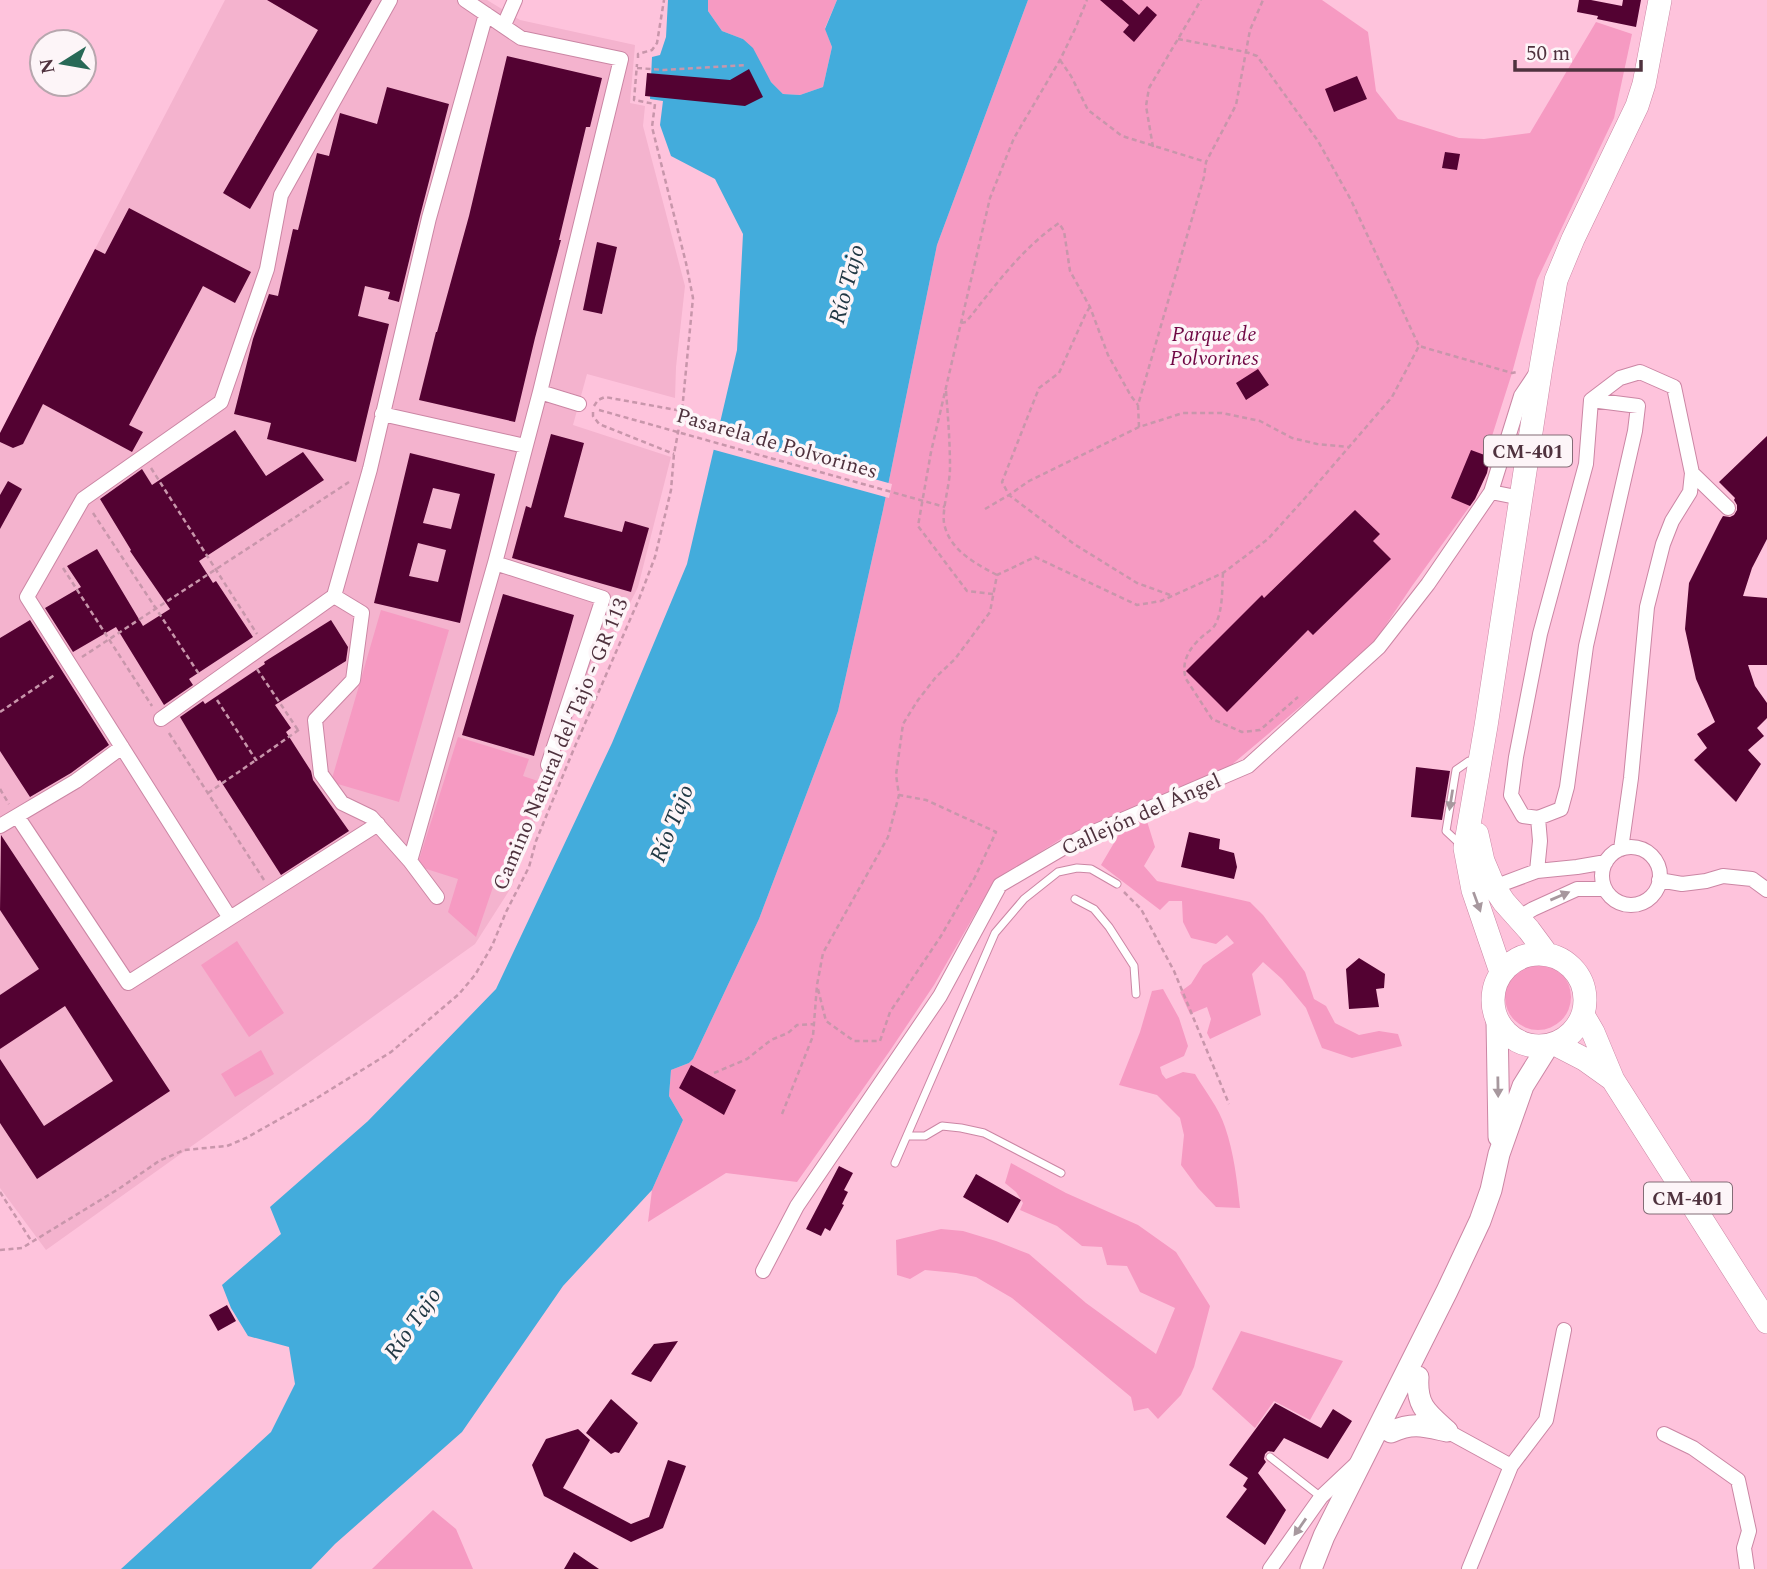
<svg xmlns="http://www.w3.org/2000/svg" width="1767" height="1569" viewBox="0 0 1767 1569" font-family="Spectral,serif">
<rect width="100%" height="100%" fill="#fec3dc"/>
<!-- built -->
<path fill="#f4b3ce" d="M 225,0 L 487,0 L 520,20 L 635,45 L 630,103 L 645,106 L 643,126 L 685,286 L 676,367 L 675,398 L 587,374 L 573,425 L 671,457 L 638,587 L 570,724 L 512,886 L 475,944 L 46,1250 L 0,1188 L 0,433 L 95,249 Z"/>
<!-- green -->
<path fill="#f69ac2" d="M 708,0 L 837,0 L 825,28 L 832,47 L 823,87 L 800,95 L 783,94 L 771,82 L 743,39 L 722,31 L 708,11 Z
M 1028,0 L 1322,0 L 1368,32 L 1376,91 L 1398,119 L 1459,138 L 1484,139 L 1530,133 L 1596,22 L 1632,34 L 1614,118 L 1537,280 L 1512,373 L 1486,455 L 1490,457 L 1487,473 L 1475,499 L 1412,586 L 1371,647 L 1229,767 L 1064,837 L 994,881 L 934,985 L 889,1052 L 797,1182 L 726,1173 L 648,1222 L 652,1190 L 683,1120 L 669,1096 L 671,1070 L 689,1063 L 693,1059 L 759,919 L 838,711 L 883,510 L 937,245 Z
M 381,610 L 449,630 L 399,802 L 331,782 Z
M 458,737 L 529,759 L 523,776 L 541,782 L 509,884 L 494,884 L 476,937 L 448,912 L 458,879 L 417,866 Z
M 1146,818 L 1155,847 L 1144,866 L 1157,881 L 1250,902 L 1263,915 L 1305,972 L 1314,999 L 1326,1006 L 1335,1023 L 1359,1035 L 1379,1031 L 1398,1034 L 1402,1046 L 1352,1058 L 1322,1048 L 1306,1008 L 1282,979 L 1263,962 L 1252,974 L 1261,1015 L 1210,1039 L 1207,1033 L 1211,1019 L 1207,1007 L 1190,1014 L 1180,992 L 1191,984 L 1203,965 L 1234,943 L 1227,935 L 1216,944 L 1191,938 L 1183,922 L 1182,901 L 1169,901 L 1160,910 L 1101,865 L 1121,831 Z
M 237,941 L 284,1013 L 249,1037 L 201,965 Z
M1505 997a33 33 0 1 1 66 0a33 33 0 1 1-66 0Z
M 1163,989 L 1179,1018 L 1188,1046 L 1184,1056 L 1160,1067 L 1162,1074 L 1166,1079 L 1183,1072 L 1195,1074 C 1205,1091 1219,1108 1225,1127 C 1234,1153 1237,1180 1240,1208 L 1216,1207 L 1198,1188 L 1181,1165 L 1184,1135 L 1180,1118 L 1157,1095 L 1119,1085 L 1140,1032 L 1152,991 Z
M 261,1050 L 274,1074 L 235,1097 L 221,1074 Z
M 1011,1163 L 1066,1193 L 1138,1225 L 1176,1252 L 1210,1306 L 1194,1367 L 1181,1395 L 1158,1419 L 1148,1408 L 1134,1411 L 1131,1397 L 1012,1298 L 976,1277 L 956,1273 L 925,1270 L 910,1279 L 897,1275 L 896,1240 L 941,1229 L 963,1231 L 996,1241 L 1029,1254 L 1086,1303 L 1156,1354 L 1175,1308 L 1140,1292 L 1127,1266 L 1107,1265 L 1102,1247 L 1082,1246 L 1057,1226 L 1020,1210 L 1023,1203 L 1016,1192 L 1005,1183 Z
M 1241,1331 L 1343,1361 L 1310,1420 L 1274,1401 L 1255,1428 L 1212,1389 Z
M 433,1510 L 456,1529 L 473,1569 L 372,1569 Z"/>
<!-- water -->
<path fill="#43acdc" d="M 668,0 L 708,0 L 708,11 L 722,31 L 743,39 L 753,48 L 771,82 L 783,94 L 800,95 L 823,87 L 832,47 L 825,29 L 837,0 L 1028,0 L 937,245 L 883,510 L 838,711 L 759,919 L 693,1059 L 689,1063 L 671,1070 L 669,1096 L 683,1120 L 652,1190 L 563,1286 L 462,1432 L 335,1544 L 311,1569 L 121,1569 L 271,1432 L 295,1384 L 289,1347 L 248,1336 L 231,1308 L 222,1285 L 281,1234 L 270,1207 L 368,1121 L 496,989 L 612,743 L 687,564 L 737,350 L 743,234 L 715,179 L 671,156 L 660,125 L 663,101 L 650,99 L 652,57 L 660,55 L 666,37 Z"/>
<!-- pier -->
<path fill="#fec3dc" d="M 714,434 L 892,484 L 889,498 L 711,449 Z"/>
<!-- building -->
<path fill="#530232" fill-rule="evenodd" d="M 267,0 L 372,0 L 250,209 L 223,193 L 318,30 Z
M 1100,0 L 1122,0 L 1139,15 L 1147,6 L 1157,15 L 1134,42 L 1123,32 L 1129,25 Z
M 1579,0 L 1591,0 L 1622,6 L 1623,0 L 1641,0 L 1636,27 L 1597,19 L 1598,16 L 1577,12 Z
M 507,56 L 602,78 L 590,127 L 586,127 L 559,240 L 561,240 L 535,338 L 515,422 L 419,400 L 436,332 L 437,332 L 469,216 Z
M 749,69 L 763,97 L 745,106 L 645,96 L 647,73 L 730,80 Z
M 1357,76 L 1367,99 L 1334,112 L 1325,89 Z
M 387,87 L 449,104 L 420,216 L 399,302 L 388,299 L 390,292 L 365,286 L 358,316 L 389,324 L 356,462 L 267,439 L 271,423 L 234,414 L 253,339 L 269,294 L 278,296 L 293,229 L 298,230 L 317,153 L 329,156 L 340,113 L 377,124 Z
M 1445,152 L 1460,154 L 1457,170 L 1442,168 Z
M 129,208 L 251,272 L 235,303 L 203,286 L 129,425 L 143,432 L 132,452 L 43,404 L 23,444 L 13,448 L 0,442 L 0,433 L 95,249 L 105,254 Z
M 597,242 L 617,247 L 602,314 L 583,310 Z
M 1258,369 L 1269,385 L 1246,400 L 1236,383 Z
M 235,430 L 266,476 L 303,452 L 324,480 L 199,561 L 213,583 L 216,581 L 253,637 L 189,679 L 193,685 L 164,705 L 116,627 L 73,652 L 45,608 L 81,587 L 67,566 L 97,549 L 143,626 L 170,609 L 130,551 L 131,550 L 100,499 L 142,469 L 152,485 Z
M 551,434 L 584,443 L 564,517 L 622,532 L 625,521 L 649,528 L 631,592 L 512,558 L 526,506 L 531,508 Z
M 1767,436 L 1767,539 L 1752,568 L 1743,596 L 1767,598 L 1767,665 L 1748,665 L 1755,686 L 1767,703 L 1767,718 L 1757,728 L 1764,736 L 1748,750 L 1761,764 L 1736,802 L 1694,760 L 1707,748 L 1697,734 L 1715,722 L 1696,679 L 1685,629 L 1689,583 L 1720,521 L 1723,516 L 1730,517 L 1734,515 L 1737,510 L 1737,505 L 1734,500 L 1735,498 L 1719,482 Z
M 1471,450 L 1490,457 L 1487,473 L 1475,499 L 1470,506 L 1451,498 Z
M 410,453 L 495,474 L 460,623 L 374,603 ZM 433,488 L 460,494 L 451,529 L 423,523 ZM 418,543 L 446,550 L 438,582 L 409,576 Z
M 8,481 L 22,489 L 0,529 L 0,495 Z
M 1355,510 L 1380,534 L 1373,541 L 1391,559 L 1313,635 L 1308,630 L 1227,712 L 1186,671 L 1262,595 L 1264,598 Z
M 503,594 L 574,615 L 534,756 L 462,735 Z
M 30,620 L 109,745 L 71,773 L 30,797 L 0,751 L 0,638 Z
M 331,620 L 348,647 L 346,661 L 275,705 L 291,728 L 286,732 L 311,771 L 313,780 L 349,831 L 281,875 L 220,780 L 218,781 L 180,717 L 203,701 L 205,704 L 265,664 L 264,662 Z
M 1416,767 L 1450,771 L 1442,820 L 1411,817 Z
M 1189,832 L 1220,839 L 1219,849 L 1234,853 L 1237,867 L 1234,879 L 1181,867 Z
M 1,835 L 170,1091 L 37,1179 L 0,1123 L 0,1059 L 44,1126 L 113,1081 L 65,1006 L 0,1049 L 0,995 L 39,969 L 0,910 Z
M 1359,958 L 1385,974 L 1384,988 L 1376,989 L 1379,1007 L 1349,1009 L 1346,969 Z
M 691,1065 L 736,1090 L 724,1115 L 679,1088 Z
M 839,1166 L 853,1173 L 844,1190 L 848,1192 L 842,1204 L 844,1205 L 830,1231 L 825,1228 L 821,1236 L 806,1229 Z
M 976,1174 L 1021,1200 L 1008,1223 L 963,1197 Z
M 227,1305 L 236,1321 L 218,1331 L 209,1315 Z
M 678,1341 L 651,1382 L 631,1374 L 654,1344 Z
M 611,1399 L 638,1423 L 619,1453 L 615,1452 L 611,1454 L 586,1433 Z
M 1275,1403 L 1321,1428 L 1333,1409 L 1352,1421 L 1328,1459 L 1284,1438 L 1274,1452 L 1268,1451 L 1265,1454 L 1264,1459 L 1266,1462 L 1258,1473 L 1286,1510 L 1265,1545 L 1226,1517 L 1247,1489 L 1243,1486 L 1248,1478 L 1229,1465 Z
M 578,1429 L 590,1440 L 563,1488 L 631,1524 L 649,1517 L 668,1460 L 686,1466 L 663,1528 L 631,1542 L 544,1496 L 532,1465 L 546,1439 Z
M 574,1552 L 599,1569 L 564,1569 Z"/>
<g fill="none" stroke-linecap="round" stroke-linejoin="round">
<!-- lane casing -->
<g stroke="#cb86a4" stroke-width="9">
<path id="lane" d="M 1461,845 L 1446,831 L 1456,770 L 1469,761 L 1475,762
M 1075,899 L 1094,909 L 1109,927 L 1134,966 L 1136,994
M 908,1136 L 925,1136 L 942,1126 L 961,1128 L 984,1133 L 1061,1173
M 895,1163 L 995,933 L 1024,899 L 1058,872 L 1077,868 L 1091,869 L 1117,884
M 1270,1457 L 1321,1497"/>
</g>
<!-- street casing -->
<g stroke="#cb86a4" stroke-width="16">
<path id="street" d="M 465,0 L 521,38 L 621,59 L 540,392 L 495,563 L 603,598 L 548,765
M 504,25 L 515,0
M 540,392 L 579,404
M 382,414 L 525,446
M 1692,473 L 1728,508
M 1491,492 L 1521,498
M 161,719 L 334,596
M 17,816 L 128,983 L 378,824
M 1538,818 L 1561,809 L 1567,787 L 1586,646 L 1635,431 L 1638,406 L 1591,400
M 0,826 L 76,781 L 122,747
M1602 876a29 29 0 1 1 58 0a29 29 0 1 1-58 0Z
M 410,861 L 495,563
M 1537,871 L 1540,841 L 1538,818 L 1523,816 L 1511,795 L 1516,757 L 1540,634 L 1586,464 L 1591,400 L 1620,378 L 1640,372 L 1674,387 L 1692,473 L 1690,492 L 1672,521 L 1663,544 L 1647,607 L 1631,778 L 1621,849
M 1659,880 L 1682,884 L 1706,881 L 1723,876 L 1752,879 L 1767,890
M 1494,887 L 1537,871 L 1577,867 L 1606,862
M 437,897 L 410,861 L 371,817 L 342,803 L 321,774 L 315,720 L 353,680 L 362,613 L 334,596 L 370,469 L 429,218 L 486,14
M 230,918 L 27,597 L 83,499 L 221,402 L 267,269 L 281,195 L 390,0
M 1518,918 L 1533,909 L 1577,889 L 1605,889
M 763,1271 L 797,1206 L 940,996 L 1000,885 L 1080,838 L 1248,766 L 1379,647 L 1428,584 L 1491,492 L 1521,396 L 1535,375
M 1447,1431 L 1511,1466
M 1664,1434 L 1693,1448 L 1738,1480 L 1749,1531 L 1744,1548 L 1747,1569
M 1270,1569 L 1321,1497 L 1356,1464
M 1469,1569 L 1511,1466 L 1546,1420 L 1564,1330"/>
</g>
<!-- secondary casing -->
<g stroke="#cb86a4" stroke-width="23">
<path id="secondary" d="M 1497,1020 L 1499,1137
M 1418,1377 C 1416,1406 1427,1413 1447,1431
M 1391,1432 C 1413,1422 1424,1426 1447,1431
M 1311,1569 L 1324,1536 L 1447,1291 L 1480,1221 L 1491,1190 L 1499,1154 L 1523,1086 L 1548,1046"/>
</g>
<!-- primary casing -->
<g stroke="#cb86a4" stroke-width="24">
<path id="primary" d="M 1477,834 L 1483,861 L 1494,887 L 1504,902 L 1529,930 L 1546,953
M1493 1000a46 46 0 1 1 92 0a46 46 0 1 1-92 0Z
M 1501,972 L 1473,890 L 1465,848 L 1486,726 L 1541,367 L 1556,280 L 1573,239 L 1637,106 L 1644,84 L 1660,0
M 1583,1015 L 1593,1032 L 1613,1080 L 1767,1322
M 1555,1044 L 1584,1059 L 1612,1079"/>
</g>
<!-- path -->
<path stroke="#c896ab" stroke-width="2.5" stroke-dasharray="5 3.5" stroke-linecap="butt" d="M 1178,39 L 1246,52 L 1257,56 L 1318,141 L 1351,200 L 1419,346
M 638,58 L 638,54 L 652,50 L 657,43 L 664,0
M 1060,60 L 1071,76 L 1088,110 L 1122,136 L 1206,162
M 637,68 L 664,70 L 746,65
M 1153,147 L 1146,106 L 1149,88 L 1201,0
M 1090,307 L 1086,313 L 1059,373 L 1039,388 L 1002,482 L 1009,495 L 1074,544 L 1137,583 L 1173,596
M 961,323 L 966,322 C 995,286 1021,249 1059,223 L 1064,231 L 1070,271 L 1090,307 L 1108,355 L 1131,396 L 1138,405
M 946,391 C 948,417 950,442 950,468 C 950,485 942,508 944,523 C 949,550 976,564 997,575
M 594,406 L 598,400 L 605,397 L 682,411
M 593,412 L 593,416 L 599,424 L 674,454
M 1139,427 L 1138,405 L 1204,177 L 1206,162 L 1236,105 L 1250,30 L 1263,0
M 151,468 L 257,634
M 985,509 L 1009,495 L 1029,481 L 1139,427 L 1183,413 L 1222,413 L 1260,421 L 1292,438 L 1317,444 L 1348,447
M 93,513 L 199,674
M 63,568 L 152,706
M 1223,573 C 1222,588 1223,609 1216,623 C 1214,628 1208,632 1204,635 C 1191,646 1180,661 1186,679 L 1212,719 L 1242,732 L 1260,730 L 1298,697
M 993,594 L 967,591 L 918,526 L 931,452 L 990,198 L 1014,138 L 1060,60 L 1075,29 L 1087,0
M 82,657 L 349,482
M 257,669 L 298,730
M 217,700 L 256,760 L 300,729
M 0,712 L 56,674
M 169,733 L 264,880
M 0,789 L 9,804
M 208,793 L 256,760
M 1124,892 L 1141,909 L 1174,971 L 1229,1104
M 818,989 L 826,1021 L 854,1041 L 880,1041 L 890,1012 L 941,936 L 975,877 L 996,832 L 926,800 L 899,795
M 714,1073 L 747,1059 L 771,1040 L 788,1033 L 797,1025 L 814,1024
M 782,1114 L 813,1036 L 817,985 L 823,953 L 888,837 L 899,795 L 896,775 L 903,724 L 918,700 L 936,677 L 955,659 L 990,612 L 997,575 L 1035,557 L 1137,605 L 1161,601 L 1223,573 L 1268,539 L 1305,498 L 1392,397 L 1419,346 L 1512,373 L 1517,372
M 0,1192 L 32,1242
M 0,1250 L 22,1248 L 120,1188 L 159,1161 L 184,1150 L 227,1146 L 246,1138 L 317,1098 L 391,1052 L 459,994 L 475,975 L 492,946 L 506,912 L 529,867 L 536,841 L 573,751 L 639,599 L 655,557 L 671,490 L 674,454 L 682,411 L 693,298 L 686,263 L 652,127 L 655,104 L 634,100 L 637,64"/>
<!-- lane -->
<use href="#lane" stroke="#fff" stroke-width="7"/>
<!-- street -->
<use href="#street" stroke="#fff" stroke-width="14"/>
<!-- secondary -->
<use href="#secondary" stroke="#fff" stroke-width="21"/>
<!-- primary -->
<use href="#primary" stroke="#fff" stroke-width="23"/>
<!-- path-bridge -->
<path stroke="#c896ab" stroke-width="2.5" stroke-dasharray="5 3.5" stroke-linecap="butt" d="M 599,410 L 945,507"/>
</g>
<!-- one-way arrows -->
<defs><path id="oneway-solid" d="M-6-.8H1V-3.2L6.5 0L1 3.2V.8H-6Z" transform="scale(1.75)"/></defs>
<g fill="#a7989e">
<use href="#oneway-solid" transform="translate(1451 800) rotate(99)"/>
<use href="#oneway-solid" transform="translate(1560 896) rotate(-23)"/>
<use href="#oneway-solid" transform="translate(1477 902) rotate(70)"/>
<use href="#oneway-solid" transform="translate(1498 1087) rotate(89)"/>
<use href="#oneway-solid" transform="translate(1300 1527) rotate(125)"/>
</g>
<g text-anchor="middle" stroke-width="7" stroke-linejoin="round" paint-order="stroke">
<!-- shield labels -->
<g fill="#fdf5f8" stroke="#836c76" stroke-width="2">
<rect x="1484" y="435.5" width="88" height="31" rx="5"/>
<rect x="1644" y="1182.5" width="88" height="31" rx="5"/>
</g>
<g font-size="19" font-weight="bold" fill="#4f323e">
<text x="1528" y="458">CM-401</text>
<text x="1688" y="1205">CM-401</text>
</g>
<!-- park labels -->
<g font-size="21" font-style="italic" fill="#6f0744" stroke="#fdf5f8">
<text x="1214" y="341">Parque de<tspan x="1214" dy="24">Polvorines</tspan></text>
</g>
<!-- street labels -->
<g font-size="21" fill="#4f323e" stroke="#fdf5f8">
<text transform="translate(777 443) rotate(16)" y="7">Pasarela de Polvorines</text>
<text transform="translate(560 744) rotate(-67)" y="7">Camino Natural del Tajo - GR 113</text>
<text transform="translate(1141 814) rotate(-24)" y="7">Callejón del Ángel</text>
</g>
<!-- water labels -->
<g font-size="23" font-style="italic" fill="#223945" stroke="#fdf5f8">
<text transform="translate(846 284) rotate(-75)" y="8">Río Tajo</text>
<text transform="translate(671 823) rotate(-68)" y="8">Río Tajo</text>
<text transform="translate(412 1323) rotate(-55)" y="8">Río Tajo</text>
</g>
</g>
<!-- north arrow -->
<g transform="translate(63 63) rotate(259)"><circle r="33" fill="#fdf5f8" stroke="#b7a7ae" stroke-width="2"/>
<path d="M0-5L12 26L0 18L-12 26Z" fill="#286957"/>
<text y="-10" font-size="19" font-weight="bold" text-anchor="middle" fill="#4f323e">N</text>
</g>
<!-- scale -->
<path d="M1515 60v10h126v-10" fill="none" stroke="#4f323e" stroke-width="3.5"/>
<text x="1526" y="60" font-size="21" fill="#4f323e" stroke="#fdf5f8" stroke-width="5" paint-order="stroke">50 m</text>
</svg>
